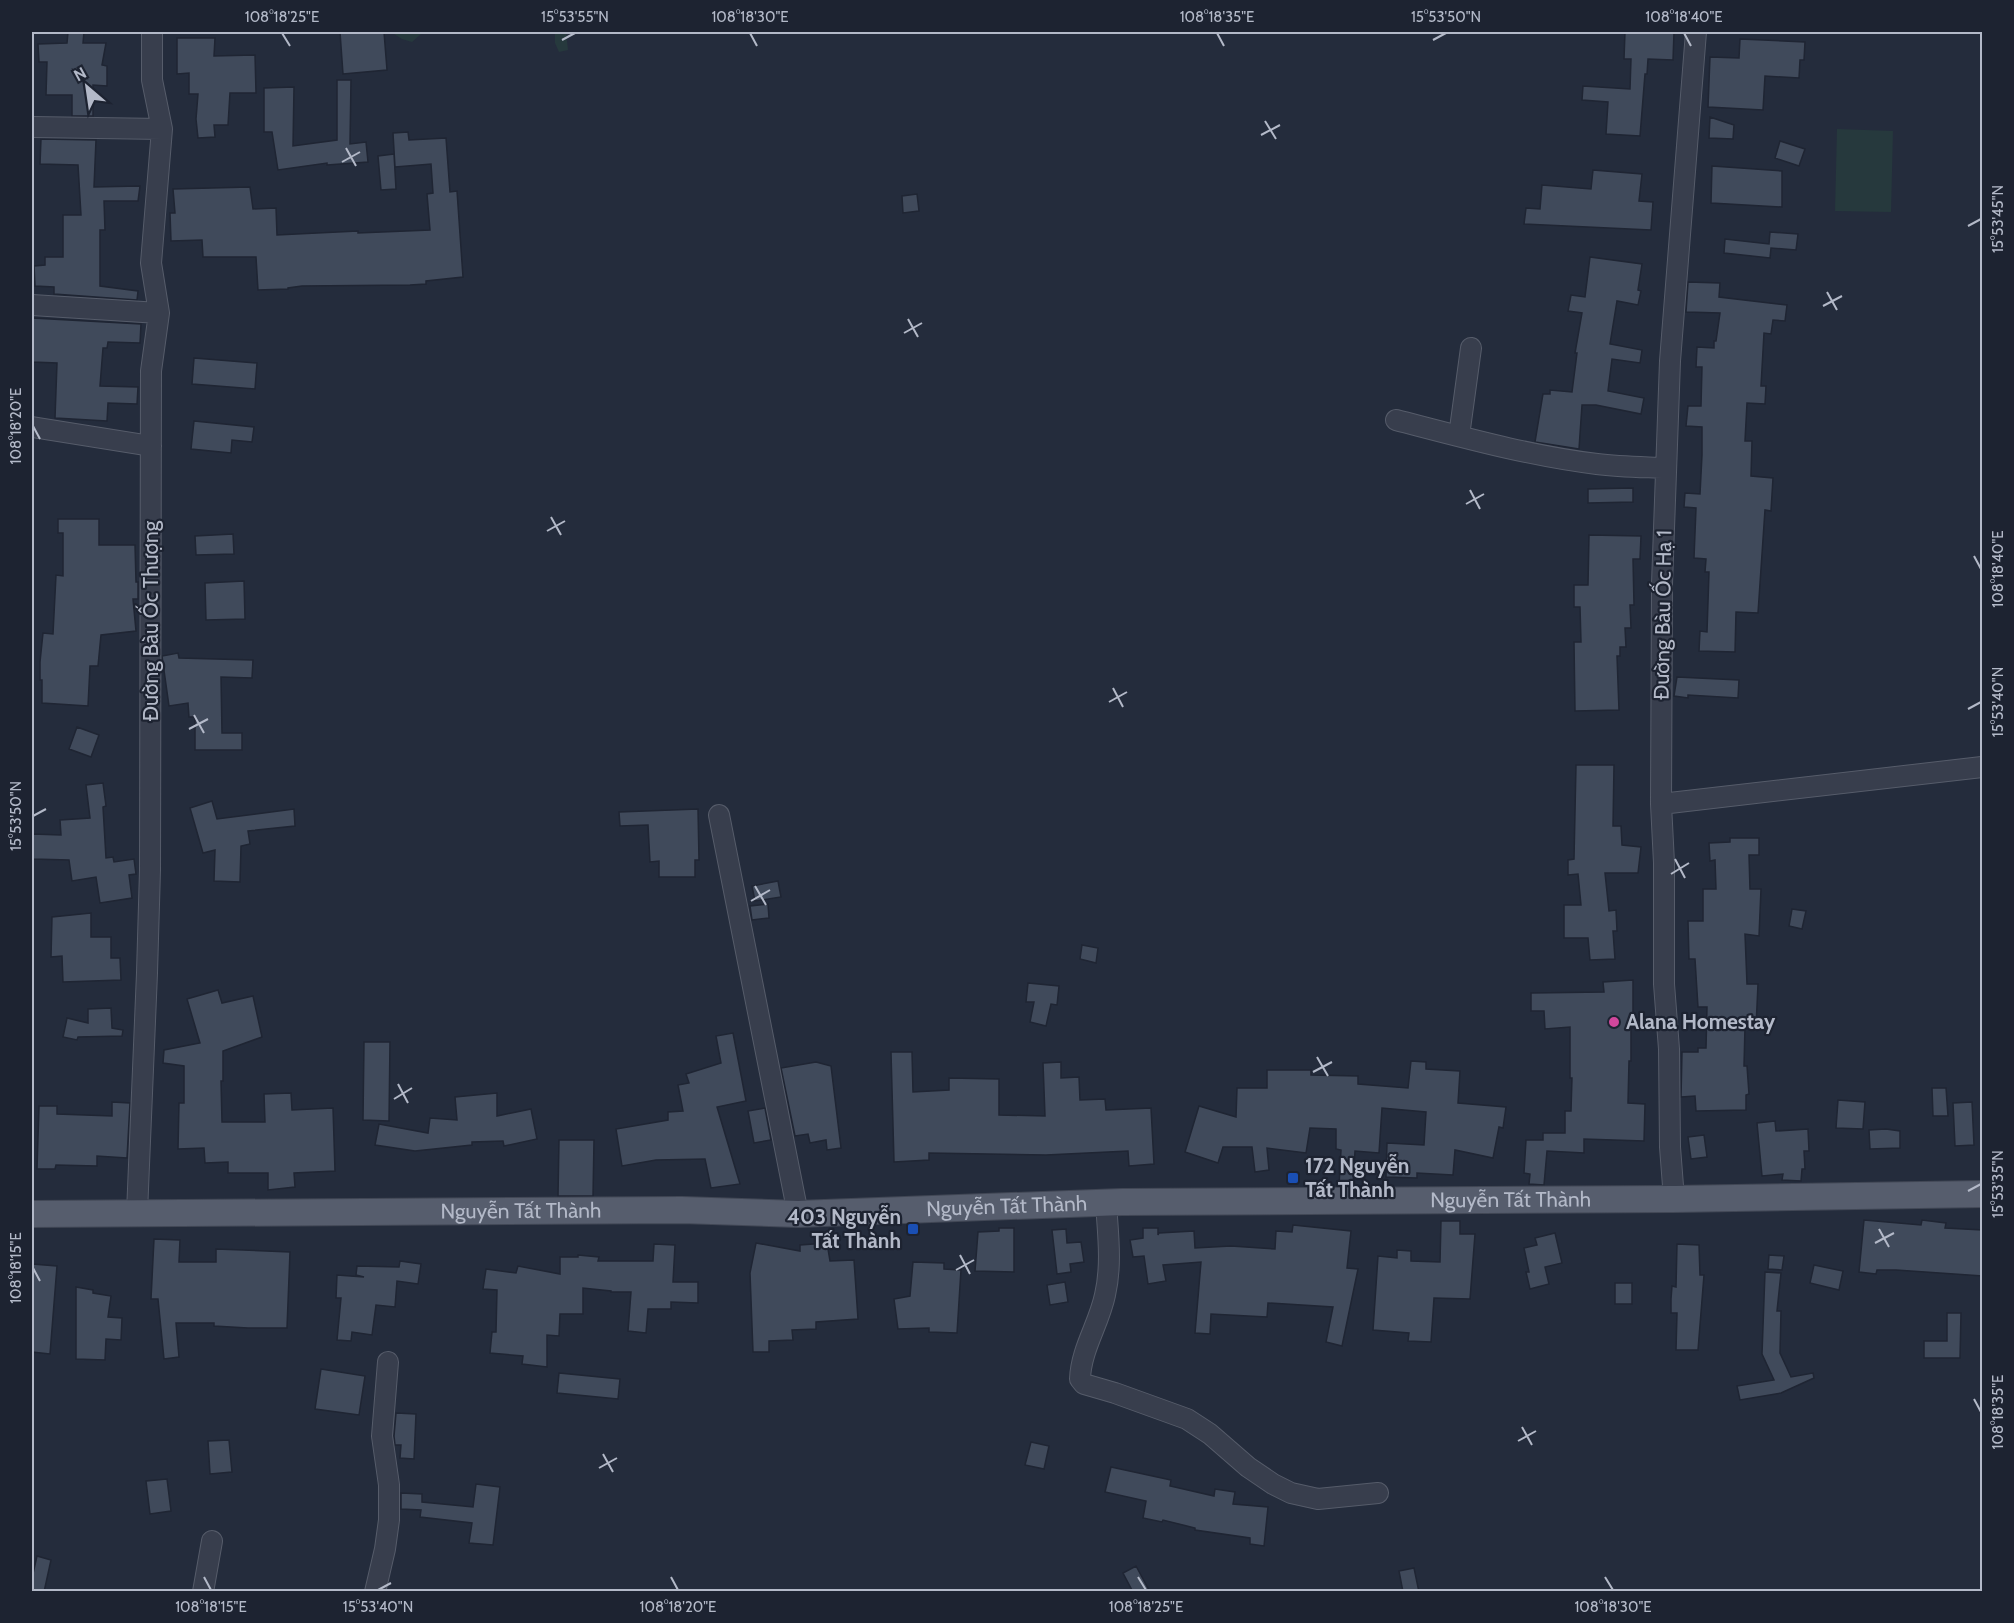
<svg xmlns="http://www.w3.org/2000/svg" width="2014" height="1623" viewBox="0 0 2014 1623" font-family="Cabin,sans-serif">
<rect width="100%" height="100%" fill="#242c3c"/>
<!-- green -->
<path fill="#26393d" d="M 391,32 L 430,32 L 421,34 L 412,42 L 402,39 Z
M 554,32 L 566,32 L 568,50 L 559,52 L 555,43 L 555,33 Z
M 1837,129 L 1893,131 L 1891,212 L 1835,211 Z"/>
<!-- building -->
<path fill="#404a5b" stroke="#1f2533" stroke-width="1.5" d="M 68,32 L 84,32 L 83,43 L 106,43 L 102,65 L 107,66 L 107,86 L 93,85 L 93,116 L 72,116 L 72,95 L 46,95 L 47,62 L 39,62 L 38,44 L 67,43 Z
M 340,32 L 384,32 L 387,70 L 343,74 Z
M 1625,32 L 1674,32 L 1673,60 L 1648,59 L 1647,74 L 1645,74 L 1640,136 L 1606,134 L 1608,102 L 1582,100 L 1583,86 L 1630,89 L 1631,59 L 1624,59 Z
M 177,38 L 215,38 L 214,56 L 255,55 L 256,93 L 230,93 L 228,125 L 214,125 L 215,137 L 198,138 L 196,119 L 198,94 L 189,94 L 189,73 L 177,74 Z
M 1740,39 L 1805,42 L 1804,60 L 1800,60 L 1799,78 L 1765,76 L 1763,110 L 1708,107 L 1710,57 L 1739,58 Z
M 337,80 L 351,80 L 350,144 L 366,142 L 368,162 L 327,165 L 327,163 L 278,170 L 272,132 L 264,132 L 264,88 L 294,87 L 293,146 L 337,140 Z
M 1710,117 L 1734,125 L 1733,139 L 1709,138 Z
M 408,132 L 409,140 L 446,138 L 450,192 L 457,191 L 463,277 L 426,281 L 426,284 L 410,285 L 302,286 L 288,288 L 288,289 L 258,290 L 256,257 L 203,257 L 202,240 L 171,241 L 170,213 L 175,213 L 173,189 L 250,187 L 253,209 L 276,208 L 277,235 L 358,231 L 358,233 L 430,230 L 427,194 L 433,193 L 431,164 L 395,167 L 393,133 Z
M 41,139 L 96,140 L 94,187 L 140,186 L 138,201 L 104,201 L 105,230 L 100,230 L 100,286 L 138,291 L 137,300 L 54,294 L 54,287 L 35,286 L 34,266 L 45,265 L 45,257 L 63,257 L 63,215 L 81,215 L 78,165 L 40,164 Z
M 1780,141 L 1805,149 L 1799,166 L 1775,158 Z
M 394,154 L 396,189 L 381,190 L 378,156 Z
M 1712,166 L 1782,171 L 1782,207 L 1711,203 Z
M 1593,170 L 1642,174 L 1639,201 L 1653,202 L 1651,230 L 1524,224 L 1526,208 L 1540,209 L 1542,185 L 1591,189 Z
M 917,194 L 919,211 L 903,213 L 902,196 Z
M 1770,232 L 1798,234 L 1796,250 L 1771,248 L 1770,258 L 1724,253 L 1725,239 L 1769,244 Z
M 1590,257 L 1642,264 L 1638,290 L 1641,291 L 1638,305 L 1617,301 L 1610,344 L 1642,350 L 1640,363 L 1612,359 L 1608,391 L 1644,398 L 1641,414 L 1596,405 L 1582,405 L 1579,449 L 1535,442 L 1543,394 L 1550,394 L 1550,390 L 1572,392 L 1577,353 L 1575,353 L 1582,313 L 1568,311 L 1571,295 L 1585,297 Z
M 1688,282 L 1720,283 L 1719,297 L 1787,305 L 1785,321 L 1773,320 L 1771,334 L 1764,333 L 1761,386 L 1766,386 L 1765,404 L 1747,403 L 1745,441 L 1752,441 L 1751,476 L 1773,478 L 1771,511 L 1765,510 L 1758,613 L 1736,612 L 1735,652 L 1699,651 L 1700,631 L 1707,632 L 1709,572 L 1705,572 L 1706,559 L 1694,558 L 1696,508 L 1684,507 L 1685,493 L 1700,494 L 1702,455 L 1702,427 L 1686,426 L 1688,406 L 1701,406 L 1702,367 L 1696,367 L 1697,347 L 1714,348 L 1714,341 L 1716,341 L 1720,313 L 1686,312 Z
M 32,318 L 141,324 L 140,343 L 108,342 L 107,348 L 103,348 L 100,386 L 138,387 L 137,404 L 108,403 L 107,421 L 55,418 L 57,363 L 32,362 Z
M 194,358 L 257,363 L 255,389 L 192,384 Z
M 194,421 L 254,427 L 252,442 L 232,440 L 231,453 L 191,449 Z
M 1633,488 L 1633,502 L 1588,503 L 1588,489 Z
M 58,519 L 99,519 L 99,545 L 135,545 L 136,582 L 138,582 L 138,599 L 133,599 L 136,631 L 101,635 L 98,666 L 90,666 L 88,706 L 42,703 L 42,680 L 40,680 L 40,662 L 43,633 L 53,634 L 56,575 L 63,576 L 63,533 L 58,533 Z
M 233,534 L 234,554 L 196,555 L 195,536 Z
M 1589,535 L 1641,536 L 1640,559 L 1633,559 L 1634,605 L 1630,605 L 1631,628 L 1625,628 L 1626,647 L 1620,647 L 1620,656 L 1617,656 L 1619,710 L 1575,711 L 1574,642 L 1581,642 L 1580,607 L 1574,607 L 1574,585 L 1588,585 Z
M 244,581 L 245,619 L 206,620 L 205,583 Z
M 178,653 L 179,658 L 253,660 L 252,678 L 221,677 L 222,733 L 242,733 L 242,750 L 195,750 L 195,717 L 189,717 L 188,703 L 169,706 L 162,656 Z
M 1677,677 L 1739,680 L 1738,698 L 1688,695 L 1688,698 L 1674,696 Z
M 77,727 L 99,735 L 91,757 L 69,749 Z
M 1576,765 L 1614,765 L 1613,826 L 1621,826 L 1622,845 L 1641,847 L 1638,873 L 1605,873 L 1609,911 L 1616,910 L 1617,931 L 1613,931 L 1615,959 L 1590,960 L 1588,938 L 1564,938 L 1564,905 L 1581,905 L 1578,874 L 1568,875 L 1568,860 L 1574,859 Z
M 103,783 L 106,806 L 103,807 L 106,858 L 113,857 L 114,862 L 134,859 L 136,874 L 129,875 L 132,898 L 100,903 L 96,877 L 72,881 L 69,860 L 32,859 L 32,834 L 61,835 L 60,820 L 90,818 L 86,785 Z
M 212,801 L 217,819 L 294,809 L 295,826 L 248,831 L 250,844 L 241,846 L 240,882 L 214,881 L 215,850 L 203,853 L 190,808 Z
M 698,809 L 699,860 L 695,860 L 695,877 L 659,877 L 659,861 L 650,862 L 648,825 L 620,826 L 619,812 Z
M 1730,838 L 1759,838 L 1759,855 L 1749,855 L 1750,889 L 1761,889 L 1759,936 L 1745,934 L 1747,984 L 1758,984 L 1756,1028 L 1745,1027 L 1744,1066 L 1747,1066 L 1749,1094 L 1746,1095 L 1746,1110 L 1696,1111 L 1695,1096 L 1681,1097 L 1682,1052 L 1698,1052 L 1698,1048 L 1706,1048 L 1707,1007 L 1698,1007 L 1695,959 L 1689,959 L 1688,921 L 1703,921 L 1703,889 L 1716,889 L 1715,860 L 1710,861 L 1709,843 L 1730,842 Z
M 778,881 L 781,897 L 755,901 L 752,886 Z
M 768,904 L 769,918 L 752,920 L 750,906 Z
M 1792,909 L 1806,911 L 1802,929 L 1789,926 Z
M 91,913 L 91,937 L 111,937 L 111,958 L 120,958 L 121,980 L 63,982 L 62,956 L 51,957 L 52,917 Z
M 1082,945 L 1098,948 L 1096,963 L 1080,959 Z
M 1633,980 L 1633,1028 L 1631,1028 L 1631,1061 L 1629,1061 L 1628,1103 L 1645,1104 L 1644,1141 L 1584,1139 L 1584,1153 L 1547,1151 L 1544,1185 L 1529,1184 L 1530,1174 L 1524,1173 L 1526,1140 L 1543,1140 L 1543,1133 L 1565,1133 L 1565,1111 L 1571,1111 L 1572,1078 L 1570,1078 L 1570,1027 L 1545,1029 L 1544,1011 L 1531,1011 L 1531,993 L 1604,992 L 1603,982 Z
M 1028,983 L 1059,986 L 1057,1005 L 1051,1004 L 1046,1026 L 1030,1022 L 1034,1002 L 1026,1002 Z
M 218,990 L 222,1003 L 253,996 L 262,1037 L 223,1051 L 223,1081 L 221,1081 L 222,1122 L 265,1122 L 264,1094 L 291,1093 L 292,1110 L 333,1108 L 335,1171 L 294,1173 L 295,1187 L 268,1190 L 268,1173 L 228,1173 L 228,1162 L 205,1163 L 204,1148 L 178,1149 L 179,1103 L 184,1103 L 184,1066 L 163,1063 L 164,1050 L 200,1043 L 187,999 Z
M 111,1008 L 112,1028 L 123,1030 L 122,1036 L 78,1037 L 77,1040 L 63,1037 L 67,1018 L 88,1023 L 88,1009 Z
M 733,1033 L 746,1101 L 717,1107 L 740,1184 L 711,1188 L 705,1159 L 656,1160 L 622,1166 L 616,1129 L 668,1120 L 668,1112 L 683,1111 L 678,1085 L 689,1083 L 686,1074 L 721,1063 L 716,1036 Z
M 364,1042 L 390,1042 L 389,1121 L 363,1120 Z
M 891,1052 L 912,1052 L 913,1092 L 949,1090 L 949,1078 L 999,1079 L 999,1115 L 1045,1116 L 1043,1063 L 1061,1062 L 1061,1078 L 1079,1077 L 1080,1100 L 1105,1099 L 1106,1110 L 1151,1108 L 1154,1164 L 1129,1166 L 1128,1151 L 1046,1155 L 929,1153 L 929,1160 L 894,1162 Z
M 1411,1061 L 1426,1062 L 1426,1069 L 1460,1071 L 1458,1103 L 1506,1107 L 1503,1128 L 1499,1127 L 1493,1158 L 1455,1150 L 1453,1175 L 1417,1173 L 1417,1178 L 1386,1177 L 1387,1143 L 1424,1145 L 1426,1112 L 1382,1108 L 1379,1153 L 1355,1151 L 1353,1186 L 1339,1186 L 1341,1150 L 1336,1149 L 1336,1129 L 1310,1128 L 1306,1153 L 1267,1148 L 1269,1170 L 1255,1172 L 1252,1147 L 1223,1147 L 1218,1163 L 1185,1152 L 1199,1106 L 1236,1117 L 1237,1088 L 1267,1088 L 1267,1070 L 1311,1070 L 1311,1075 L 1358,1076 L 1358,1084 L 1408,1088 Z
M 816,1062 L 831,1066 L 841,1148 L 827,1150 L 826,1140 L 810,1143 L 808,1134 L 795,1136 L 781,1068 Z
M 1932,1088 L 1946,1088 L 1948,1116 L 1933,1116 Z
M 497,1093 L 497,1116 L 531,1109 L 537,1139 L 504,1146 L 503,1141 L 472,1142 L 472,1145 L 415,1151 L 375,1145 L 379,1124 L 428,1133 L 430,1118 L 457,1120 L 455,1097 Z
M 1838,1100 L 1865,1102 L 1863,1129 L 1836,1128 Z
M 112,1102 L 130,1103 L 127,1158 L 97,1156 L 97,1166 L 56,1165 L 55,1169 L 37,1169 L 39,1106 L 57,1106 L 57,1114 L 112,1116 Z
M 1972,1102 L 1974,1145 L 1955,1146 L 1953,1103 Z
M 765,1108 L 771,1140 L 754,1143 L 748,1111 Z
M 1775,1121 L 1776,1131 L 1808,1129 L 1809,1151 L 1804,1151 L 1805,1169 L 1802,1169 L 1801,1181 L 1782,1180 L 1783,1174 L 1762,1176 L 1757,1123 Z
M 1886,1129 L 1900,1131 L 1900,1148 L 1870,1149 L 1869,1130 Z
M 1704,1135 L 1707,1157 L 1691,1159 L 1688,1137 Z
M 559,1140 L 594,1140 L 593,1196 L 558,1196 Z
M 1864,1220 L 1921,1225 L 1922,1220 L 1946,1223 L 1945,1228 L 1983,1230 L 1983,1276 L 1896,1270 L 1877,1270 L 1876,1274 L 1859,1272 Z
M 1441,1221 L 1460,1221 L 1460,1234 L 1475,1234 L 1470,1299 L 1434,1298 L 1431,1342 L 1408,1341 L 1409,1333 L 1373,1330 L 1378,1256 L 1397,1258 L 1397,1250 L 1411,1251 L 1411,1261 L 1440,1262 Z
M 1293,1225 L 1351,1231 L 1347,1268 L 1358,1269 L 1342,1346 L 1326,1342 L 1333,1307 L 1268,1303 L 1267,1317 L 1211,1314 L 1210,1334 L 1195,1333 L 1201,1262 L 1163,1265 L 1166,1281 L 1148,1284 L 1144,1256 L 1133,1257 L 1130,1240 L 1143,1238 L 1143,1228 L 1158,1228 L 1158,1235 L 1159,1233 L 1194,1231 L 1195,1248 L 1231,1246 L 1275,1249 L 1276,1231 L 1292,1232 Z
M 999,1228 L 1014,1228 L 1014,1272 L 975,1271 L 978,1232 L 999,1231 Z
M 1066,1229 L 1067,1243 L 1081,1242 L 1084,1262 L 1070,1264 L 1071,1272 L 1057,1274 L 1052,1230 Z
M 1555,1233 L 1562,1263 L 1545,1267 L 1549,1284 L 1530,1289 L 1526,1272 L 1529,1272 L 1524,1248 L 1537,1245 L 1535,1238 Z
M 154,1239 L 180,1240 L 179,1262 L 216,1262 L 216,1249 L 290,1252 L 287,1328 L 248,1328 L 214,1326 L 214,1323 L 176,1323 L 179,1357 L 164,1359 L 158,1299 L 151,1299 Z
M 756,1243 L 800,1251 L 800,1245 L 827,1243 L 830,1261 L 854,1260 L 858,1319 L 816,1322 L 816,1329 L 792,1330 L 793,1340 L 769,1341 L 769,1352 L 753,1352 L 750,1273 Z
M 654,1244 L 675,1245 L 673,1282 L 698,1282 L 698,1303 L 671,1302 L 671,1309 L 648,1309 L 646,1333 L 628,1331 L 631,1292 L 611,1292 L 611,1291 L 583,1288 L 583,1314 L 560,1314 L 559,1336 L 547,1335 L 547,1367 L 522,1364 L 523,1356 L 490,1353 L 492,1332 L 496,1332 L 497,1290 L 483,1289 L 486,1269 L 516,1273 L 518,1266 L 560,1274 L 560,1257 L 578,1257 L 578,1255 L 599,1257 L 598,1261 L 653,1261 Z
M 1677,1244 L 1699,1245 L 1700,1275 L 1704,1275 L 1698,1350 L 1676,1350 L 1677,1313 L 1671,1313 L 1671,1299 L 1672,1286 L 1676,1287 Z
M 1769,1255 L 1784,1256 L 1782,1270 L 1768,1269 Z
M 400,1261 L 421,1264 L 418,1284 L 397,1281 L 395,1307 L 376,1305 L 372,1335 L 352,1332 L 351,1341 L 337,1340 L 341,1298 L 336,1298 L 337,1275 L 364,1277 L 356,1275 L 357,1266 L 399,1267 Z
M 913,1262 L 944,1263 L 944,1269 L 961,1270 L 957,1333 L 929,1332 L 929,1328 L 898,1329 L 894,1299 L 910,1296 Z
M 32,1264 L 57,1266 L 50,1354 L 32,1352 Z
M 1814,1265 L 1843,1271 L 1839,1290 L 1810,1283 Z
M 1765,1272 L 1781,1273 L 1777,1311 L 1781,1311 L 1780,1353 L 1791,1377 L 1813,1373 L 1814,1378 L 1781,1393 L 1740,1400 L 1737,1386 L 1774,1380 L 1762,1354 Z
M 1065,1282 L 1068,1302 L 1050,1305 L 1047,1285 Z
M 1615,1283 L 1632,1283 L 1632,1304 L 1615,1304 Z
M 76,1287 L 93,1290 L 93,1293 L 111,1296 L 108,1317 L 122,1318 L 121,1340 L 106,1339 L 105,1360 L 76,1359 Z
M 1947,1313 L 1961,1313 L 1960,1358 L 1924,1358 L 1924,1341 L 1947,1341 Z
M 321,1369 L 365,1376 L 359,1415 L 315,1409 Z
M 559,1373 L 620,1379 L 618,1399 L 557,1393 Z
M 396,1413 L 416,1414 L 414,1459 L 400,1458 L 401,1445 L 395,1445 L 394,1436 Z
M 229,1440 L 232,1472 L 210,1474 L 208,1441 Z
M 1031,1442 L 1049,1446 L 1044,1469 L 1025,1465 Z
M 1111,1467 L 1171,1480 L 1170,1486 L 1214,1496 L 1215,1489 L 1235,1492 L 1233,1504 L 1268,1507 L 1264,1546 L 1250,1544 L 1250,1538 L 1195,1530 L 1195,1528 L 1163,1520 L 1162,1522 L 1143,1518 L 1146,1501 L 1105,1492 Z
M 167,1479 L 171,1511 L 150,1514 L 146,1481 Z
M 476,1484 L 500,1487 L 493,1545 L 469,1543 L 472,1523 L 420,1517 L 421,1510 L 401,1509 L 401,1493 L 422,1494 L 422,1502 L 473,1507 Z
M 37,1556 L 51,1560 L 44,1592 L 32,1592 L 32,1578 Z
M 1136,1566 L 1150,1592 L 1133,1592 L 1123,1573 Z
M 1414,1568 L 1419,1592 L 1403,1592 L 1399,1571 Z"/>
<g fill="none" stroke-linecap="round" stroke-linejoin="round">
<!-- minor casing -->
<g stroke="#565c6a" stroke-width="22">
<path id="minor" d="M 32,127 L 162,129
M 32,305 L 159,313
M 1396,420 C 1462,437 1530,456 1597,464 C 1620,467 1643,467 1666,468
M 32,427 L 151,446
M 1459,436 L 1471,348
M 1661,804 L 1982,767
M 719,815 L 798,1214
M 1674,1199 L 1670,1147 L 1669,1049 L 1664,984 L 1664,863 L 1661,804 L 1662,584 L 1670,361 L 1696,32
M 1106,1203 C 1108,1234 1112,1265 1105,1295 C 1099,1324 1081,1349 1080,1379 L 1084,1384 L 1115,1393 L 1187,1419 L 1210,1434 L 1248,1467 L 1273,1484 L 1291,1493 L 1318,1499 L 1378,1493
M 137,1213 L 147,973 L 150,870 L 151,371 L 159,313 L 151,263 L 162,129 L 152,80 L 152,32
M 203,1592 L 212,1541
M 375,1592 L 385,1549 L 389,1520 L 389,1485 L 382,1436 L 388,1362"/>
</g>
<!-- major casing -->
<g stroke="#414755" stroke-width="28">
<g id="major">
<path id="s1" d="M 32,1214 L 682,1210 L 798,1214 L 1122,1202 L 1674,1199 L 1982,1194"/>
</g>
</g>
<!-- minor -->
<use href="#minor" stroke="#383e4d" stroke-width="20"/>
<!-- major -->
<use href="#major" stroke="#565d6d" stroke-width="26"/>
</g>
<!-- ticks -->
<path fill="none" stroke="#b3b9c8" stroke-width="2" d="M 282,33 L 290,46M 750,33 L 757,46M 1217,33 L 1224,46M 1684,33 L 1691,46M 562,40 L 575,33M 1433,40 L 1446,33M 1265,121 L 1276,139M 1261,135 L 1280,125M 346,148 L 356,166M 342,162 L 360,152M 1968,226 L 1981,219M 1827,292 L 1837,310M 1823,306 L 1842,296M 908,319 L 918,337M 904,333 L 922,323M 33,426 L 40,439M 1470,490 L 1480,509M 1466,504 L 1484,494M 551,517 L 561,535M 547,531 L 565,521M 1974,556 L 1981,569M 1113,688 L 1123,707M 1109,702 L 1127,692M 1968,709 L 1981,702M 194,715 L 204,733M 189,729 L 208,719M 33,816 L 46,809M 1675,859 L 1685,878M 1671,874 L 1689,863M 755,886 L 766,905M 751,901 L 770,890M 1317,1057 L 1328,1076M 1313,1072 L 1332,1062M 398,1084 L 408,1103M 394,1099 L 412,1088M 1968,1191 L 1981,1184M 1879,1229 L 1889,1247M 1875,1243 L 1894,1233M 960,1255 L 970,1274M 33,1268 L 40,1281M 956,1270 L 974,1260M 1974,1399 L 1981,1412M 1522,1427 L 1532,1445M 1518,1441 L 1536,1431M 603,1454 L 613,1472M 599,1468 L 617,1458M 204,1577 L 211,1590M 671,1577 L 678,1590M 1138,1577 L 1146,1590M 1605,1577 L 1613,1590M 378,1590 L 391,1583"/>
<!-- markers -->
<circle fill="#d1479c" stroke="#1d2331" stroke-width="2" cx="1614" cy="1022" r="6"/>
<g fill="#1a4fb4" stroke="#1d2331" stroke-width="2">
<rect x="1287" y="1172" width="12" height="12" rx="3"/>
<rect x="907" y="1223" width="12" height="12" rx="3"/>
</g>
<g text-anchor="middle" stroke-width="4.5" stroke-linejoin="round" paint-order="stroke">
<!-- street labels -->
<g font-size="21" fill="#b3b9c8" stroke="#1d2331">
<text transform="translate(1663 615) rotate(-89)" y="7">Đường Bàu Ốc Hạ 1</text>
<text transform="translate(151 621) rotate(-90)" y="7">Đường Bàu Ốc Thượng</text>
<text dy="7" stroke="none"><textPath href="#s1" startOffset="1479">Nguyễn Tất Thành</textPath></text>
<text dy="7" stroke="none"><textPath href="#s1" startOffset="975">Nguyễn Tất Thành</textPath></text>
<text dy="7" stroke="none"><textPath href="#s1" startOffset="489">Nguyễn Tất Thành</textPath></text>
</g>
<!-- poi labels -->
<g font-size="21" font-weight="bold" fill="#b3b9c8" stroke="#1d2331" text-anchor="start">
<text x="1626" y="1029">Alana Homestay</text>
<text x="1305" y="1173">172 Nguyễn<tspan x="1305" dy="24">Tất Thành</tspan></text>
<text x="901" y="1224" text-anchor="end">403 Nguyễn<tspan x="901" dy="24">Tất Thành</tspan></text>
</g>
</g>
<!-- border -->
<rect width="2014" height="1623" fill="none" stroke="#1d2331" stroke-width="66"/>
<!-- north arrow -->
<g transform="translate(87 87) rotate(331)" stroke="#1d2331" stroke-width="4.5" paint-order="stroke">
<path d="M0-4.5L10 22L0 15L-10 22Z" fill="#b3b9c8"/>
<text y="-9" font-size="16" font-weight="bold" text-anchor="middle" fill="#b3b9c8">N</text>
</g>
<rect x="33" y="33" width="1948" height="1557" fill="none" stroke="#b3b9c8" stroke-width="2"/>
<g font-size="15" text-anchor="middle" fill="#b3b9c8">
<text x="282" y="22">108°18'25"E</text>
<text x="575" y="22">15°53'55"N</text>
<text x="750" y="22">108°18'30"E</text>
<text x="1217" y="22">108°18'35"E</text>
<text x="1446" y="22">15°53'50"N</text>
<text x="1684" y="22">108°18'40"E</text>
<text transform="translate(1998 219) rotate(-90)" y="5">15°53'45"N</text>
<text transform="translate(16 426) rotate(-90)" y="5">108°18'20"E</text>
<text transform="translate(1998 569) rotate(-90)" y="5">108°18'40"E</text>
<text transform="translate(1998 702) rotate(-90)" y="5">15°53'40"N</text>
<text transform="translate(16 816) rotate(-90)" y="5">15°53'50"N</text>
<text transform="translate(1998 1184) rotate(-90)" y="5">15°53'35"N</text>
<text transform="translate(16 1268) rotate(-90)" y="5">108°18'15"E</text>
<text transform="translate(1998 1412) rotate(-90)" y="5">108°18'35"E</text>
<text x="211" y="1612">108°18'15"E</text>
<text x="378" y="1612">15°53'40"N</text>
<text x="678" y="1612">108°18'20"E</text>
<text x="1146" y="1612">108°18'25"E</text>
<text x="1613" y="1612">108°18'30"E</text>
</g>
</svg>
